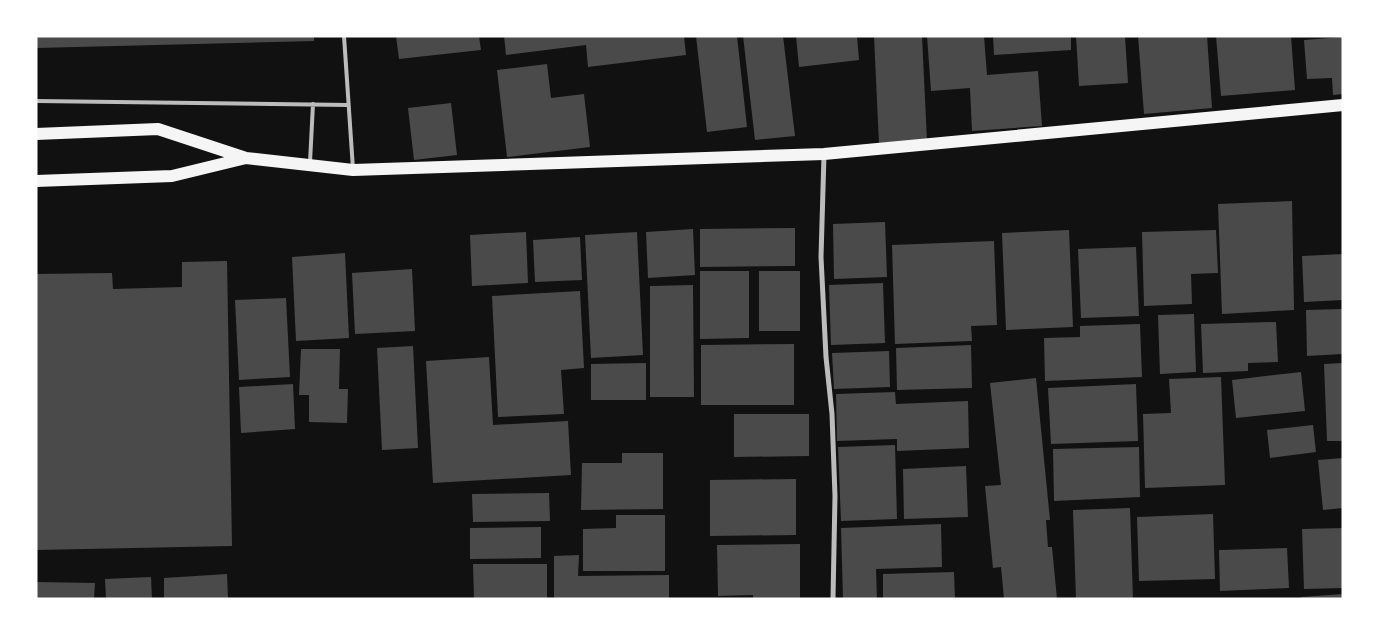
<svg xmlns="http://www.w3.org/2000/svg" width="1379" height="635" viewBox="0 0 1379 635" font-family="'Source Sans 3',sans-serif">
<rect width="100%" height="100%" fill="#111"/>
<!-- building -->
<path fill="#4a4a4a" d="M 36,36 L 314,36 L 314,41 L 36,48 Z
M 396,36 L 479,36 L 481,50 L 399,59 Z
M 504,36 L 684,36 L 686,55 L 588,67 L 586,45 L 506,55 Z
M 696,36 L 737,36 L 747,127 L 707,132 Z
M 743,36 L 783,36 L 795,136 L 755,140 Z
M 796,36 L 857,36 L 859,60 L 799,67 Z
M 874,36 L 922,36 L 927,141 L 879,144 Z
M 927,36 L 984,36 L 987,75 L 1038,71 L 1042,126 L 972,131 L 970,88 L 931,91 Z
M 993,36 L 1071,36 L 1071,50 L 994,55 Z
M 1076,36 L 1125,36 L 1128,83 L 1079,86 Z
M 1138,36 L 1207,36 L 1212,108 L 1144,114 Z
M 1216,36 L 1291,36 L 1295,90 L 1221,96 Z
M 1343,37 L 1343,94 L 1333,95 L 1332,78 L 1307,79 L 1304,40 Z
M 547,64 L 551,98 L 584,94 L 590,147 L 507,157 L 497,70 Z
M 451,103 L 457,155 L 414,160 L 408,108 Z
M 1292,201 L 1294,310 L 1222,314 L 1218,204 Z
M 885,222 L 887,277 L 834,279 L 833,224 Z
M 795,228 L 795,266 L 700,267 L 700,229 Z
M 693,229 L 695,275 L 648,278 L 646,232 Z
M 1069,230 L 1073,327 L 1006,330 L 1002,233 Z
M 1216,230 L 1218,273 L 1191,274 L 1192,304 L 1144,306 L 1142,232 Z
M 526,232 L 528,283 L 472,286 L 470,235 Z
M 637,232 L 643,355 L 591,358 L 585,235 Z
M 580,237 L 582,280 L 535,282 L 533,240 Z
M 994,241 L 997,325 L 971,326 L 972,341 L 895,344 L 892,245 Z
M 1136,247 L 1139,316 L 1081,318 L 1078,249 Z
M 345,253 L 349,338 L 296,341 L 292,257 Z
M 1343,254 L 1343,300 L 1304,302 L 1302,256 Z
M 227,261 L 232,546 L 36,550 L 36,274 L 112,273 L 113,289 L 182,287 L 182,262 Z
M 412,269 L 415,331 L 355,334 L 352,273 Z
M 700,271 L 749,271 L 749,338 L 700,339 Z
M 759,271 L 800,271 L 800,331 L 759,331 Z
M 883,283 L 885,343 L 831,345 L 829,285 Z
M 693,285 L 694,397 L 650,397 L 650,286 Z
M 580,291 L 584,368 L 561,370 L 564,414 L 498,417 L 492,296 Z
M 286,298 L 290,377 L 239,380 L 235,300 Z
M 1343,309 L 1343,354 L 1307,356 L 1306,310 Z
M 1194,314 L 1196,372 L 1160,374 L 1158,315 Z
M 1276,322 L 1278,362 L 1248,363 L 1248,371 L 1203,373 L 1201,324 Z
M 1140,324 L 1142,377 L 1045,381 L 1044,338 L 1080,337 L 1080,326 Z
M 794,344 L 794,405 L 701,405 L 701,345 Z
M 971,345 L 972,388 L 897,390 L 896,348 Z
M 413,346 L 418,448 L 382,450 L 377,348 Z
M 301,349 L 340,349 L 339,389 L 348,389 L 347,423 L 309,422 L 309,395 L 299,395 Z
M 889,351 L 890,387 L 834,389 L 832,353 Z
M 489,357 L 493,425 L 568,421 L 571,475 L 433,483 L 426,361 Z
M 646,363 L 646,400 L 591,400 L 591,364 Z
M 1343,363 L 1343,441 L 1327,441 L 1324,364 Z
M 1301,372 L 1305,411 L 1236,418 L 1232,380 Z
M 1221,377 L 1225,485 L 1145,488 L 1143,414 L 1171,413 L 1169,379 Z
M 1036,378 L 1050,520 L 1046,520 L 1048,547 L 1052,547 L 1057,599 L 1004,599 L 1001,567 L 993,568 L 985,486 L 1001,485 L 990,383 Z
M 293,384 L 295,429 L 241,433 L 239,387 Z
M 1136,384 L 1138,441 L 1051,444 L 1048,388 Z
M 895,392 L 896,404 L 968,401 L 969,448 L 897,451 L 897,439 L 837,441 L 836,394 Z
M 734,414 L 809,414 L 809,456 L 734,457 Z
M 1313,425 L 1316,452 L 1270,458 L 1267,430 Z
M 895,445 L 897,519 L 841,521 L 838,447 Z
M 1139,447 L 1140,497 L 1054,501 L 1053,449 Z
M 622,453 L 663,453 L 663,509 L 581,510 L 582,463 L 622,463 Z
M 1343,458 L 1343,508 L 1323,510 L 1318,460 Z
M 966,466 L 968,517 L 904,519 L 903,469 Z
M 796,479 L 796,535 L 710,536 L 710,480 Z
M 549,493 L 550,521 L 473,522 L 472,494 Z
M 1130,508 L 1133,599 L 1076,599 L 1073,510 Z
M 1213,514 L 1215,579 L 1139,581 L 1137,517 Z
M 616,515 L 665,515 L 665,571 L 583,571 L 583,529 L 616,528 Z
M 941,524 L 942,567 L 876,569 L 877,599 L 843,599 L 841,528 Z
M 541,527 L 541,558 L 470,559 L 470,528 Z
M 1343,528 L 1343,588 L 1304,589 L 1302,529 Z
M 800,544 L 800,599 L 753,599 L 753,595 L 718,596 L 717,545 Z
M 1287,548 L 1289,588 L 1220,591 L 1219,550 Z
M 579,555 L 578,576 L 669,575 L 669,599 L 554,599 L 554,556 Z
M 473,564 L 547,564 L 547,599 L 474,599 Z
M 954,572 L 955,599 L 883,599 L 883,574 Z
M 227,574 L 228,599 L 164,599 L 164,578 Z
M 151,577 L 152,599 L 106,599 L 105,579 Z
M 36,582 L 95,583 L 94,599 L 36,599 Z
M 1343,594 L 1343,599 L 1301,599 L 1301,597 Z"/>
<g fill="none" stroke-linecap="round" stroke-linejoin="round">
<!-- service -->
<path stroke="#bcbcbc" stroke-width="4" d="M 344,36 L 353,169
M 36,101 L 348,105
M 310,162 L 313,104"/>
<!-- minor -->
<path stroke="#bcbcbc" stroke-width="5" d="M 824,155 L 821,257 L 826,357 L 832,414 L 835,496 L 833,599"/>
<!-- primary -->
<path stroke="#f5f5f5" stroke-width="12" d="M 36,134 L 158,129 L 246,158 L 353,170 L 824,154 L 1343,105
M 36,181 L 172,176 L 246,158"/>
</g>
<!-- border -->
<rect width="1379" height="635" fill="none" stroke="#ffffff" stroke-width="75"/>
</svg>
